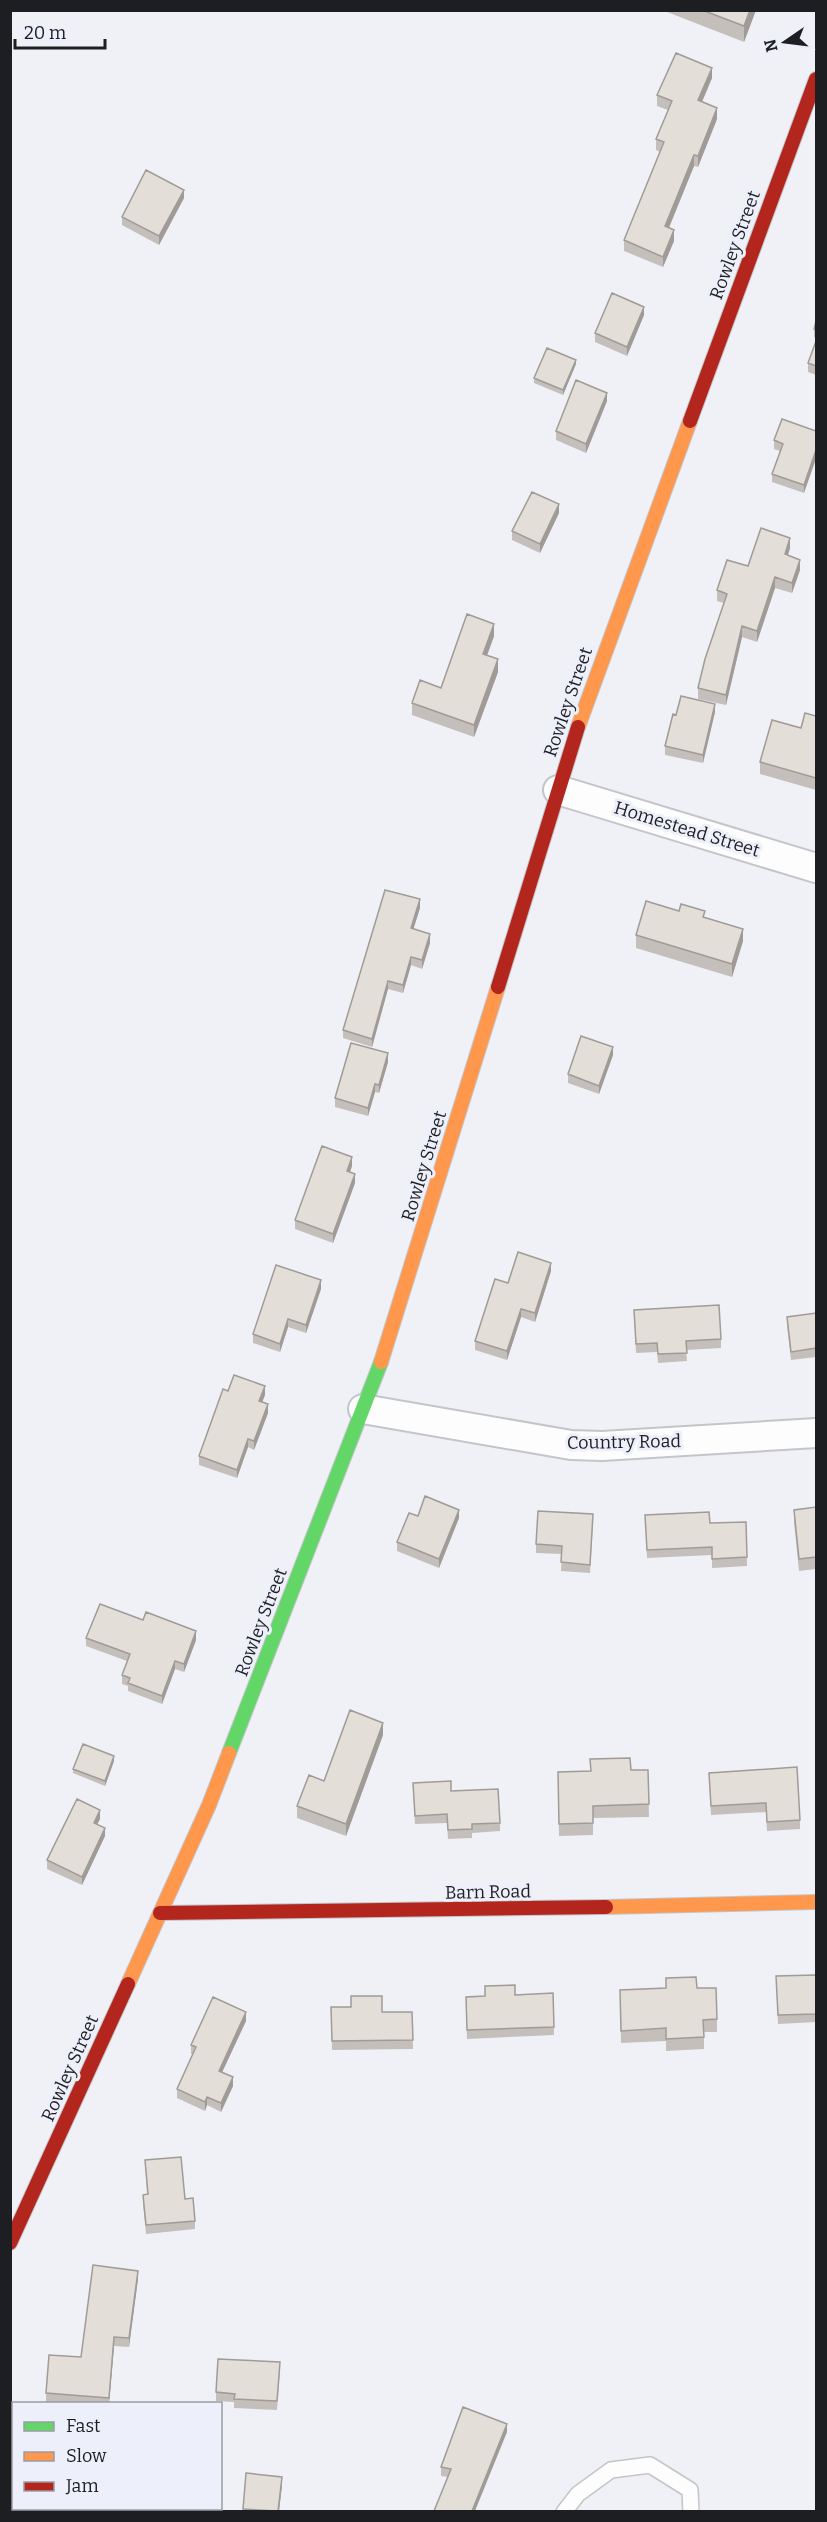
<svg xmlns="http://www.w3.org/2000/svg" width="827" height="2522" viewBox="0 0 827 2522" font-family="Bitter,serif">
<rect width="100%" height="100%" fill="#f0f1f7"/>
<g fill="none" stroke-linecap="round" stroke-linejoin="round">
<!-- lane casing -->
<g stroke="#c4c5c9" stroke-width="18">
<path id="lane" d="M 564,2512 L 578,2494 L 611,2470 L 650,2465 L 690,2490 L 691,2512"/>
</g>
<!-- street casing -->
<g stroke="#c4c5c9" stroke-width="32">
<path id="street" d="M 558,790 L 816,868
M 363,1409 L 571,1445 L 602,1446 L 816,1433"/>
</g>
<!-- fast casing -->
<g stroke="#c4c5c9" stroke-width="16">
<path id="fast" d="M 229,1753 L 381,1362"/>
</g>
<!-- slow casing -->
<g stroke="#c4c5c9" stroke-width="16">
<path id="slow" d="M 578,727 L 690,421
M 381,1362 L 498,987
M 606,1907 L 816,1902
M 128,1984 L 209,1805 L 229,1753"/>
</g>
<!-- jam casing -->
<g stroke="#c4c5c9" stroke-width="16">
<path id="jam" d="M 690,421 L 816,79
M 498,987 L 578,727
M 160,1913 L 606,1907
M 10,2243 L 128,1984"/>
</g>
<!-- lane -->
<use href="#lane" stroke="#fdfdfe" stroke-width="15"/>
<!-- street -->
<use href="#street" stroke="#fdfdfe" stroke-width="28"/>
<!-- fast -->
<use href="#fast" stroke="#63d668" stroke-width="14"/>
<!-- slow -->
<use href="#slow" stroke="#ff974d" stroke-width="14"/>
<!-- jam -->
<use href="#jam" stroke="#b3261e" stroke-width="14"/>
</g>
<!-- wall -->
<path fill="#c4bfba" d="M 662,10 L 756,10 L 744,42 Z
M 712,78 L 702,102 L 717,119 L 698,167 L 694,166 L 669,228 L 674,241 L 663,267 L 624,251 L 624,240 L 660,152 L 656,150 L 656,139 L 668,110 L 657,106 L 657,95 Z
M 184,198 L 159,245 L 122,225 L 122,217 Z
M 644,315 L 627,356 L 595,342 L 595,333 Z
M 816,321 L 816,338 L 814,337 L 814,329 Z
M 816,341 L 816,375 L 808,372 L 808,363 Z
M 576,364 L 563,395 L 534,383 L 534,378 Z
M 607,401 L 586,453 L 556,440 L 556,431 Z
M 816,431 L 804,493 L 772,482 L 772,474 L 780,451 L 774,449 L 774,440 Z
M 559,513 L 540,553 L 512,540 L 512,531 Z
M 790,548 L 788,555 L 800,570 L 792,593 L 775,588 L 757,642 L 742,637 L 726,705 L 698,699 L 698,688 L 724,603 L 717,601 L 717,590 L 748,566 Z
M 494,636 L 487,656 L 498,672 L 474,737 L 412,715 L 412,703 L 441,688 Z
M 715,712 L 703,763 L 665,755 L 665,746 L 676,715 Z
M 816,716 L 816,790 L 760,774 L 760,762 Z
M 420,908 L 413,929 L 430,943 L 422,969 L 411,965 L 403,993 L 388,989 L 372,1047 L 343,1038 L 343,1030 Z
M 705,918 L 743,941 L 732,977 L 636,948 L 636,935 Z
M 613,1055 L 599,1094 L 568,1083 L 568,1074 Z
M 388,1062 L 379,1093 L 375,1092 L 368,1116 L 335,1107 L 335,1098 Z
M 352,1166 L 350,1172 L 355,1183 L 333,1243 L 295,1229 L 295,1220 Z
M 551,1271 L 535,1322 L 521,1317 L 507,1360 L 475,1350 L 475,1341 L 508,1283 Z
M 321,1289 L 306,1333 L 288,1327 L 280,1352 L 253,1343 L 253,1334 Z
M 634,1310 L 721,1339 L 721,1348 L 686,1350 L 687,1361 L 658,1363 L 657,1352 L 636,1353 Z
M 816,1313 L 816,1357 L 791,1360 L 787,1325 L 787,1317 Z
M 228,1391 L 265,1395 L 262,1402 L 268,1413 L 254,1450 L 248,1447 L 237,1478 L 199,1465 L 199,1456 Z
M 816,1507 L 816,1569 L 799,1571 L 794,1522 L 794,1510 Z
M 645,1515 L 710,1523 L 747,1557 L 747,1566 L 712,1568 L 712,1555 L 647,1558 Z
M 418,1516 L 459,1518 L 439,1568 L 397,1551 L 397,1542 Z
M 593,1523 L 590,1573 L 561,1571 L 562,1554 L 536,1553 L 536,1544 Z
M 86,1638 L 196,1640 L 184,1672 L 175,1669 L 162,1704 L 128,1691 L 128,1686 L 122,1684 L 122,1675 L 127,1661 L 86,1646 Z
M 383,1735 L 346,1836 L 297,1818 L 297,1806 L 324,1781 Z
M 114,1761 L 105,1786 L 73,1773 L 73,1769 Z
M 648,1770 L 649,1817 L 593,1818 L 593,1835 L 559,1836 L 558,1772 Z
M 709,1773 L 800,1820 L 800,1829 L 767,1831 L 766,1812 L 711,1815 Z
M 413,1783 L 451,1791 L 500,1823 L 500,1831 L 472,1833 L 472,1838 L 448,1839 L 447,1823 L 415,1824 Z
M 100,1819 L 97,1824 L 105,1836 L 82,1885 L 47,1869 L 47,1860 Z
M 816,1975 L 816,2022 L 778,2024 L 776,1976 Z
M 697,1988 L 717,2019 L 717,2032 L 704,2032 L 704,2049 L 666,2051 L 666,2041 L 621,2043 L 620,1990 Z
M 553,1993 L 554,2035 L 467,2039 L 466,1997 Z
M 331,2007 L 382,2012 L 412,2012 L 413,2049 L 332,2050 Z
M 246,2021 L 222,2072 L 233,2086 L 221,2112 L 207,2105 L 205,2111 L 177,2098 L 177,2089 L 193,2054 L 191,2054 L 191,2045 Z
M 145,2160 L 185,2199 L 195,2221 L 195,2229 L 146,2234 L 143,2203 L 143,2195 L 147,2194 Z
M 138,2279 L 129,2347 L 114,2346 L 109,2403 L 71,2403 L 46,2402 L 46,2393 L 81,2357 Z
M 280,2371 L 277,2410 L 234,2408 L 234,2402 L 216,2401 L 216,2392 Z
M 507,2432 L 448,2477 L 441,2476 L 441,2467 Z
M 246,2473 L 282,2485 L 279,2511 L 243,2511 Z"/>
<!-- shaded-wall -->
<path fill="#a09b97" d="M 750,10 L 756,10 L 744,42 L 744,26 Z
M 712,68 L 712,78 L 698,111 L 698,100 Z
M 717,108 L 717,119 L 698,167 L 698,156 Z
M 694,155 L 694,166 L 665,237 L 665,226 Z
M 184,190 L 184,198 L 159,245 L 159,236 Z
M 674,230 L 674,241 L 663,267 L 663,257 Z
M 644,307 L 644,315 L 627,356 L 627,347 Z
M 576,360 L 576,364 L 563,395 L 563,390 Z
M 607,393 L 607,401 L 586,453 L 586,444 Z
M 816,450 L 816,459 L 804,493 L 804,485 Z
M 559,504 L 559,513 L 540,553 L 540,544 Z
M 790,538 L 790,548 L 785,565 L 785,554 Z
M 800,560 L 800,570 L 792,593 L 792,583 Z
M 775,577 L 775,588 L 757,642 L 757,631 Z
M 494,624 L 494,636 L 483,666 L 483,654 Z
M 742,626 L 742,637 L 726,705 L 726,695 Z
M 498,659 L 498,672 L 474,737 L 474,725 Z
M 715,704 L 715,712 L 703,763 L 703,755 Z
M 420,899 L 420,908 L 411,937 L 411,928 Z
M 743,929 L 743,941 L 732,977 L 732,964 Z
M 430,934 L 430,943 L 422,969 L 422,960 Z
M 411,957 L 411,965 L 403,993 L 403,985 Z
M 388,981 L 388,989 L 372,1047 L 372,1039 Z
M 613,1047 L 613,1055 L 599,1094 L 599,1086 Z
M 388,1053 L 388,1062 L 379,1093 L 379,1085 Z
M 375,1084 L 375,1092 L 368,1116 L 368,1108 Z
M 352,1157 L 352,1166 L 347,1180 L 347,1171 Z
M 355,1174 L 355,1183 L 333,1243 L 333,1234 Z
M 551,1263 L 551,1271 L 535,1322 L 535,1313 Z
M 321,1280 L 321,1289 L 306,1333 L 306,1325 Z
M 521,1309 L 521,1317 L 507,1360 L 507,1351 Z
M 288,1319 L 288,1327 L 280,1352 L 280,1344 Z
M 265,1386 L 265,1395 L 259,1410 L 259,1401 Z
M 268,1404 L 268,1413 L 254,1450 L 254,1441 Z
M 248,1439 L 248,1447 L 237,1478 L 237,1470 Z
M 459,1510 L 459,1518 L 439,1568 L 439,1559 Z
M 196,1631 L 196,1640 L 184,1672 L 184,1664 Z
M 175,1661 L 175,1669 L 162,1704 L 162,1696 Z
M 383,1723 L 383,1735 L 346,1836 L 346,1824 Z
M 114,1756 L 114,1761 L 105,1786 L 105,1781 Z
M 100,1810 L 100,1819 L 94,1831 L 94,1823 Z
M 105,1828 L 105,1836 L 82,1885 L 82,1877 Z
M 246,2012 L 246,2021 L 219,2079 L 219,2071 Z
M 233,2077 L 233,2086 L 221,2112 L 221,2103 Z
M 207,2097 L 207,2105 L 205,2111 L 205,2102 Z
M 138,2271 L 138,2279 L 129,2347 L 129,2338 Z
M 114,2337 L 114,2346 L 109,2403 L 109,2398 Z
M 507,2424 L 507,2432 L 475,2511 L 472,2511 Z
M 282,2477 L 282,2485 L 279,2511 L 278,2511 Z"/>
<!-- building -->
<path fill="#e4ded8" stroke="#a09b97" stroke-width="1.5" d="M 702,10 L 750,10 L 744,26 Z
M 676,53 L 712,68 L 698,100 L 717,108 L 698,156 L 694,155 L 665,226 L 674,230 L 663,257 L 624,240 L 664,142 L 656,139 L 672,101 L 657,95 Z
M 146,170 L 184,190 L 159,236 L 122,217 Z
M 612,293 L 644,307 L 627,347 L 595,333 Z
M 816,321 L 816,330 L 814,329 Z
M 816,341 L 816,366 L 808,363 Z
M 547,348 L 576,360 L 563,390 L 534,378 Z
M 576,380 L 607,393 L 586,444 L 556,431 Z
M 782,419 L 816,431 L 816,450 L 804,485 L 772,474 L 783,444 L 774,440 Z
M 532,492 L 559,504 L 540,544 L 512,531 Z
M 761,528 L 790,538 L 785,554 L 800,560 L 792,583 L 775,577 L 757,631 L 742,626 L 726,695 L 698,688 L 705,659 L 727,594 L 717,590 L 727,560 L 748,566 Z
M 467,614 L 494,624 L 483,654 L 498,659 L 474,725 L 412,703 L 420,680 L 441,688 Z
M 681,696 L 715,704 L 703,755 L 665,746 L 673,714 L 676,715 Z
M 805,713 L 816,716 L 816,778 L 760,762 L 772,720 L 801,728 Z
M 385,890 L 420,899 L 411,928 L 430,934 L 422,960 L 411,957 L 403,985 L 388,981 L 372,1039 L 343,1030 Z
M 646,901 L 679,911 L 681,904 L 705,911 L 703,917 L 743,929 L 732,964 L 636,935 Z
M 581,1036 L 613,1047 L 599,1086 L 568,1074 Z
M 351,1043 L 388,1053 L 379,1085 L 375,1084 L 368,1108 L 335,1098 Z
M 322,1146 L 352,1157 L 347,1171 L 355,1174 L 333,1234 L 295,1220 Z
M 518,1252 L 551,1263 L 535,1313 L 521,1309 L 507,1351 L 475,1341 L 495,1279 L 508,1283 Z
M 276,1265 L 321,1280 L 306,1325 L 288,1319 L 280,1344 L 253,1334 Z
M 719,1305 L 721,1339 L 686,1341 L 687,1353 L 658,1354 L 657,1343 L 636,1344 L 634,1310 Z
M 816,1313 L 816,1348 L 791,1352 L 787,1317 Z
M 234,1375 L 265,1386 L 259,1401 L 268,1404 L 254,1441 L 248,1439 L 237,1470 L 199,1456 L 223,1389 L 228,1391 Z
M 425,1496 L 459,1510 L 439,1559 L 397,1542 L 409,1513 L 418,1516 Z
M 816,1507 L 816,1557 L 799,1559 L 794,1510 Z
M 538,1511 L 593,1514 L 590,1565 L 561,1562 L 562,1546 L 536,1544 Z
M 709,1512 L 710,1523 L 746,1522 L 747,1557 L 712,1559 L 712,1547 L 647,1550 L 645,1515 Z
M 100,1604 L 143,1620 L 146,1612 L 196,1631 L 184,1664 L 175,1661 L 162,1696 L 128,1683 L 130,1678 L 122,1675 L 130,1654 L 86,1638 Z
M 350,1710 L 383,1723 L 346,1824 L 297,1806 L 309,1775 L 324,1781 Z
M 83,1744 L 114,1756 L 105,1781 L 73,1769 Z
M 630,1758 L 631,1770 L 648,1770 L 649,1804 L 593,1806 L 593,1823 L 559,1824 L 558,1772 L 591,1771 L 590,1759 Z
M 797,1767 L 800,1820 L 767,1822 L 766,1803 L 711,1806 L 709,1773 Z
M 451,1781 L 451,1791 L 498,1789 L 500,1823 L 472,1824 L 472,1829 L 448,1830 L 447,1814 L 415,1816 L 413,1783 Z
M 77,1799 L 100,1810 L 94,1823 L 105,1828 L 82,1877 L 47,1860 Z
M 816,1975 L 816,2014 L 778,2015 L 776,1976 Z
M 696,1977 L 697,1988 L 716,1988 L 717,2019 L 703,2020 L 704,2037 L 666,2039 L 666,2028 L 621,2031 L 620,1990 L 666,1988 L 666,1978 Z
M 515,1985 L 515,1995 L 553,1993 L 554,2027 L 467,2030 L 466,1997 L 485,1996 L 485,1986 Z
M 351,1996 L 382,1996 L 382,2012 L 412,2012 L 413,2040 L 332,2041 L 331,2007 L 351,2007 Z
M 213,1997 L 246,2012 L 219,2071 L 233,2077 L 221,2103 L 207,2097 L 205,2102 L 177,2089 L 196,2047 L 191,2045 Z
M 181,2157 L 185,2199 L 193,2198 L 195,2221 L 146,2225 L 143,2195 L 148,2194 L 145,2160 Z
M 93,2265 L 138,2271 L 129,2338 L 114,2337 L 109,2398 L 46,2393 L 49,2355 L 81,2357 Z
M 218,2359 L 280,2362 L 277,2401 L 234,2399 L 235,2394 L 216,2392 Z
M 463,2407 L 507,2424 L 472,2511 L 434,2511 L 451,2469 L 441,2467 Z
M 10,2453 L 14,2453 L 14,2508 L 50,2508 L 78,2511 L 10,2511 Z
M 246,2473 L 282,2477 L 278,2511 L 243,2509 Z"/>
<g text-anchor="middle" stroke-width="6" stroke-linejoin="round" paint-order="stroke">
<!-- street labels -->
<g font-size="18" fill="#1d1e21" stroke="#edf0fa">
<text transform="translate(735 245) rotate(-70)" y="6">Rowley Street</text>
<text transform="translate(568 702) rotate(-71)" y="6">Rowley Street</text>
<text transform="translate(687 829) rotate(17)" y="6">Homestead Street</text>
<text transform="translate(424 1166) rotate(-73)" y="6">Rowley Street</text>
<text transform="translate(624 1442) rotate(-1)" y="6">Country Road</text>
<text transform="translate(261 1622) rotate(-69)" y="6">Rowley Street</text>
<text transform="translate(488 1892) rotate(-1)" y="6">Barn Road</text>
<text transform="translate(70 2068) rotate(-66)" y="6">Rowley Street</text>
</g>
</g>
<!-- border -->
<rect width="827" height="2522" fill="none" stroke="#1d1e21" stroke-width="24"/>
<!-- legend -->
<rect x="12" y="2402" width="210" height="108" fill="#edf0fa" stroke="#9a9ca3" stroke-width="1.5"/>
<rect x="24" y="2422" width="30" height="9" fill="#63d668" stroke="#9a9ca3" stroke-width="1.5"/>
<text x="66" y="2432" font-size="18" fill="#1d1e21">Fast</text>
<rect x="24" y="2452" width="30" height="9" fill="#ff974d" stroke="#9a9ca3" stroke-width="1.5"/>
<text x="66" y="2462" font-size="18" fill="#1d1e21">Slow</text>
<rect x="24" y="2482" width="30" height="9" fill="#b3261e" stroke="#9a9ca3" stroke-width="1.5"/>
<text x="66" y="2492" font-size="18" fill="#1d1e21">Jam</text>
<!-- north arrow -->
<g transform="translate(785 42) rotate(256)" stroke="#edf0fa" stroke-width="4.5" paint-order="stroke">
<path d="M0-4.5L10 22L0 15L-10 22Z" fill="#1d1e21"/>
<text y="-9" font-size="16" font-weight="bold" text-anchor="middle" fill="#1d1e21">N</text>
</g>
<!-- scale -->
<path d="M15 39v9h90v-9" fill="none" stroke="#1d1e21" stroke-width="3"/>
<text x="24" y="39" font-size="18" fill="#1d1e21" stroke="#edf0fa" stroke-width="4.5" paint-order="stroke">20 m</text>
</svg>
